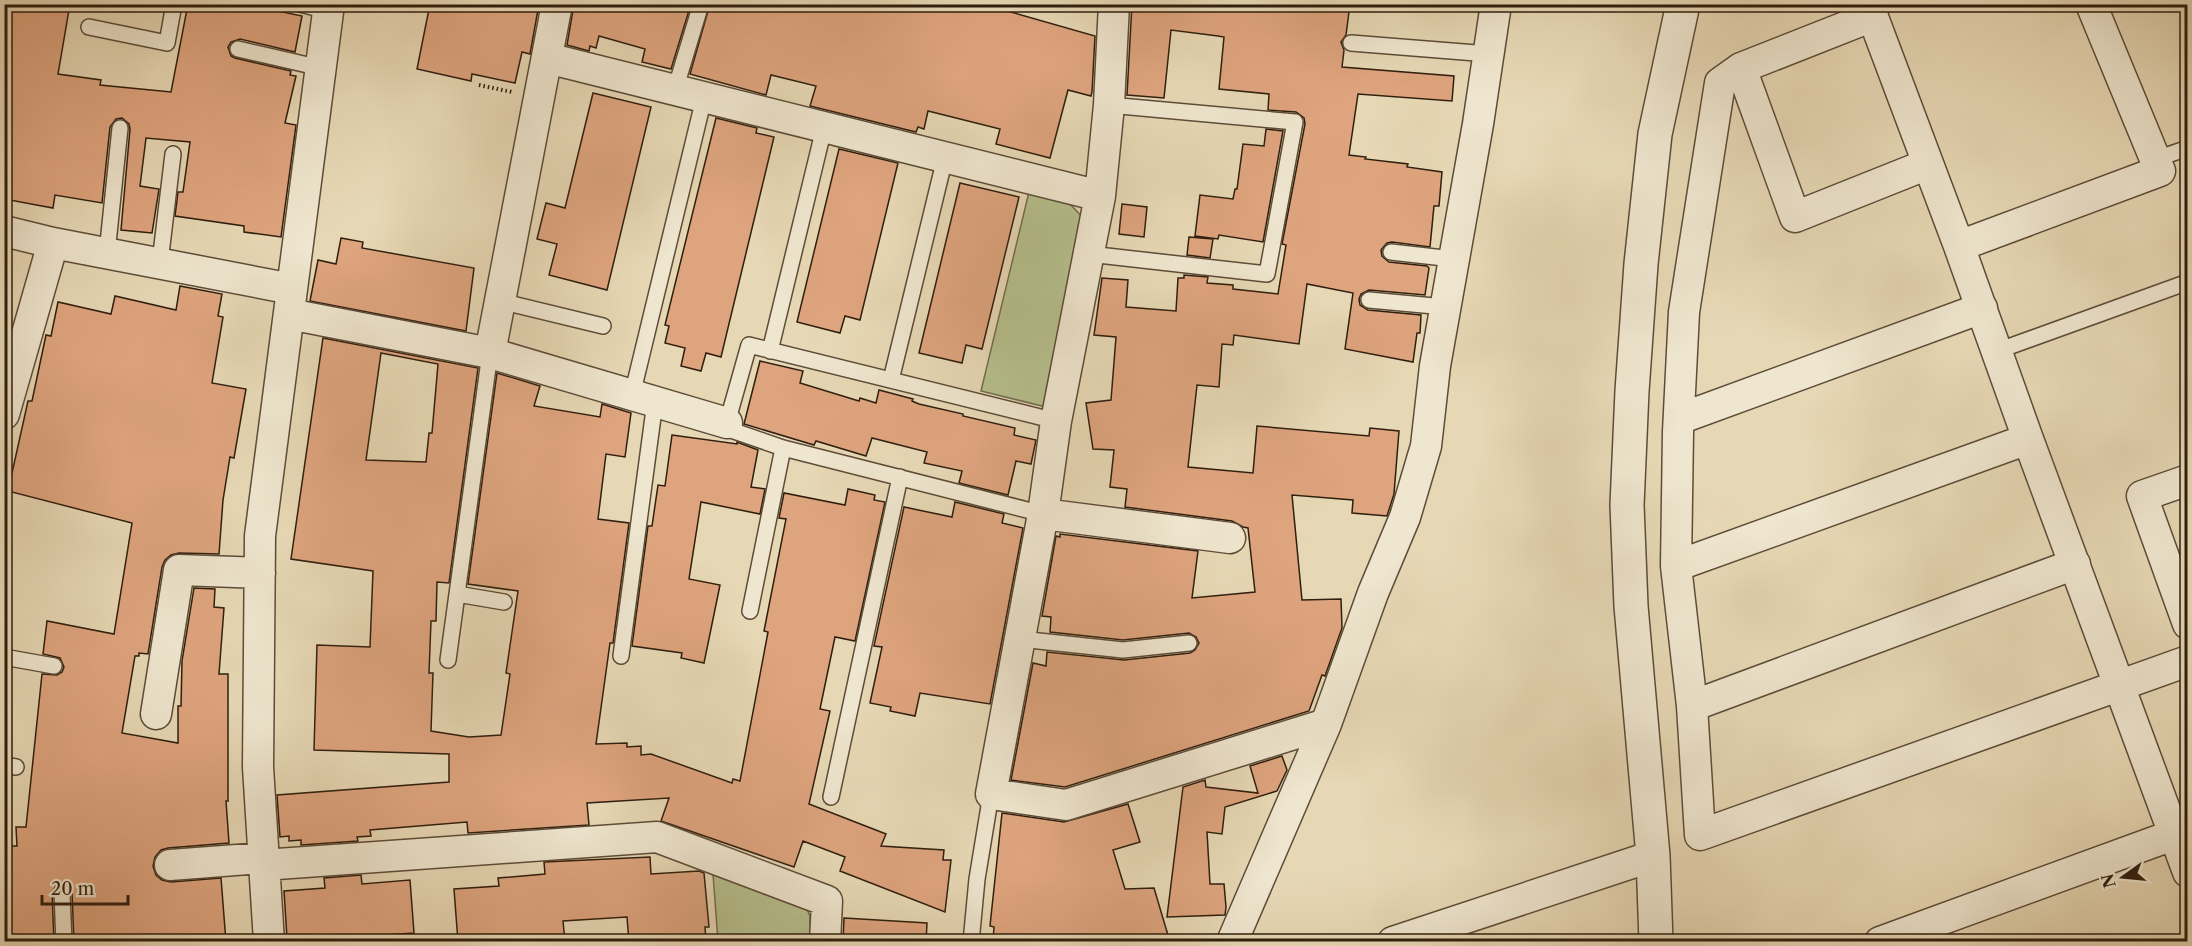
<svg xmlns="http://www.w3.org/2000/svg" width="2192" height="946" viewBox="0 0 2192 946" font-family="'Libre Caslon Text',serif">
<rect width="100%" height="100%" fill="#e7d8b5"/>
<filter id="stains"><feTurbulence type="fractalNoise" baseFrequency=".00333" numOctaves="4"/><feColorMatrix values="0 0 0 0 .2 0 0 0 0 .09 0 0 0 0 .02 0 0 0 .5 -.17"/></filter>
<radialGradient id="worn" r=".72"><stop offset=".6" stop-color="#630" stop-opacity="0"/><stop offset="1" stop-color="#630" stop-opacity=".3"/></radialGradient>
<!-- green -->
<path fill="#b6bf8d" stroke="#726e4e" stroke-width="1.5" d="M 1029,192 L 1069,203 L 1085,220 L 1050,408 L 981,391 Z
M 713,874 L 805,905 L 810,916 L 810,941 L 718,941 Z"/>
<!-- building -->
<path fill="#dea47e" stroke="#2f1e0e" stroke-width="1.5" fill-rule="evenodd" d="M 4,4 L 70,4 L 58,74 L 101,80 L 100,85 L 171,92 L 188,4 L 245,4 L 302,16 L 295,52 L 240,39 L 231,42 L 228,47 L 231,56 L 235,58 L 291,71 L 290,75 L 296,76 L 285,123 L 296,125 L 281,237 L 244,232 L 244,226 L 175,216 L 178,192 L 183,192 L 190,142 L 146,138 L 140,186 L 159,189 L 152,233 L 121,230 L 130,129 L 129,124 L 122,118 L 116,119 L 110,127 L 102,203 L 55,195 L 53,208 L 4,199 Z
M 430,4 L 539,4 L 530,54 L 522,52 L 515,83 L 472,74 L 471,81 L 417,69 Z
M 574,4 L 691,4 L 671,69 L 642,62 L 645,49 L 599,36 L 596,48 L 590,46 L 589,51 L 567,45 Z
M 710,4 L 983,4 L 1095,36 L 1092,92 L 1091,96 L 1068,90 L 1050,158 L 996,144 L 1000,129 L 928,111 L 924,129 L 918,127 L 916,132 L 810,106 L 816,86 L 771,75 L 766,95 L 690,74 Z
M 1132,4 L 1350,4 L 1346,35 L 1341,42 L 1344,50 L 1342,67 L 1454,76 L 1452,101 L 1358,94 L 1349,155 L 1366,157 L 1365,159 L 1408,164 L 1407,167 L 1442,172 L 1439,206 L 1434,206 L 1430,247 L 1392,242 L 1387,243 L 1381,250 L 1382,256 L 1389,262 L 1427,266 L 1429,268 L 1425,295 L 1369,290 L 1361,294 L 1359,299 L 1360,305 L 1368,310 L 1421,315 L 1420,333 L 1417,333 L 1413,362 L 1345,349 L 1353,293 L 1307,284 L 1299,344 L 1234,335 L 1233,345 L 1222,344 L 1219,387 L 1197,385 L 1188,467 L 1253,473 L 1257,426 L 1369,436 L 1370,428 L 1399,431 L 1394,494 L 1387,516 L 1352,513 L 1353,500 L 1292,495 L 1302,600 L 1341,599 L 1342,628 L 1325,676 L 1322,675 L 1309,711 L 1065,787 L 1011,780 L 1033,663 L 1046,666 L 1047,652 L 1124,660 L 1190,653 L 1195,650 L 1199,643 L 1196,637 L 1189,633 L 1123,640 L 1050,632 L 1051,617 L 1042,616 L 1056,536 L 1060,537 L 1060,534 L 1198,551 L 1192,598 L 1255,592 L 1248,528 L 1243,527 L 1232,521 L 1125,507 L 1127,489 L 1110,487 L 1114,450 L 1093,449 L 1086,403 L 1111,400 L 1116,337 L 1094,335 L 1102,278 L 1128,280 L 1126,307 L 1176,311 L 1178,278 L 1184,278 L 1184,275 L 1208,277 L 1207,283 L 1233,285 L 1233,289 L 1278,294 L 1286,245 L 1282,244 L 1305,124 L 1304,118 L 1296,112 L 1268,110 L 1269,94 L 1219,89 L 1224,37 L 1218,36 L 1171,30 L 1164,98 L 1127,95 Z
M 593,93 L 651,107 L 607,290 L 549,275 L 557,244 L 537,239 L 546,203 L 565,208 Z
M 716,118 L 757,128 L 756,133 L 774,137 L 721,357 L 706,353 L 701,371 L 681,366 L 685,348 L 665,343 L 669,326 L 665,325 Z
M 1266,129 L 1283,131 L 1263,242 L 1219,235 L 1218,239 L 1195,236 L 1200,195 L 1233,199 L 1235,189 L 1237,189 L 1243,144 L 1264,146 Z
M 839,149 L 898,163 L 860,320 L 845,316 L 840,333 L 797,322 Z
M 960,183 L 1019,197 L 982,349 L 966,345 L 962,363 L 919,353 Z
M 1122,204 L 1147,207 L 1144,237 L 1119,234 Z
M 1189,237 L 1213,239 L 1210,258 L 1187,255 Z
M 341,238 L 363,242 L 362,248 L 474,268 L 466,331 L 310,301 L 318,260 L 336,264 Z
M 180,286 L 222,294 L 218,316 L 223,317 L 212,383 L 246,389 L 234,458 L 230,457 L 223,500 L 219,554 L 179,553 L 171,555 L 165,560 L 162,567 L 148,654 L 139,653 L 139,656 L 135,656 L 122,733 L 178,743 L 178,706 L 181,706 L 182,661 L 194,588 L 215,589 L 214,607 L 224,608 L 219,674 L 228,674 L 228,801 L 226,801 L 229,843 L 168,848 L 161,850 L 155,857 L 153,866 L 156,875 L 162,880 L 171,882 L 221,878 L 226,942 L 74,942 L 72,892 L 67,885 L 62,883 L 56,885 L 52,893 L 54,942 L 21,942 L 21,937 L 4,938 L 4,846 L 17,846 L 16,827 L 26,827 L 42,674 L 57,675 L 62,672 L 64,667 L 60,658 L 43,654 L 47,621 L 114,634 L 132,523 L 8,491 L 28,401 L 32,401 L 46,335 L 51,336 L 58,302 L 111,314 L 115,296 L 176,310 Z
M 323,338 L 478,368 L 449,583 L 437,582 L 436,621 L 431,621 L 429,673 L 433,673 L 431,731 L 469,737 L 501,735 L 510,674 L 506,673 L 518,591 L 468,584 L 497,373 L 540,386 L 534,406 L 600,417 L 602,404 L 631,413 L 625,457 L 606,454 L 598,519 L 629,523 L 613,643 L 610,643 L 596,744 L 627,743 L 627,747 L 641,746 L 641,755 L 651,754 L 732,783 L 733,779 L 740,781 L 768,632 L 764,631 L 786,519 L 779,518 L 784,493 L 845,505 L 848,489 L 875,495 L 874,500 L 885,502 L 855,641 L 835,637 L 820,709 L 830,711 L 809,804 L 886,834 L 881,846 L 944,850 L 943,860 L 951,860 L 945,912 L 840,871 L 845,857 L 803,841 L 794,867 L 661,821 L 669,798 L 587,803 L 589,825 L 468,833 L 467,822 L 370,830 L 371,836 L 357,837 L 358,841 L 301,845 L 301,840 L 289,841 L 289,836 L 280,837 L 277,795 L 449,782 L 449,754 L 314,750 L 317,645 L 370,647 L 373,571 L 291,559 ZM 381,353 L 438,364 L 432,433 L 429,433 L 426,462 L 366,460 Z
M 760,361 L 803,371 L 800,383 L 859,401 L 860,398 L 876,403 L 879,390 L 913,399 L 912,401 L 919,404 L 963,414 L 963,416 L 1015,428 L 1014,435 L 1036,440 L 1031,464 L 1016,461 L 1008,495 L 959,483 L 962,471 L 924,463 L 927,452 L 872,438 L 866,456 L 816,441 L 814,445 L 744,424 Z
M 672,435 L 737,444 L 737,442 L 758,450 L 751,487 L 765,489 L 760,514 L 701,502 L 689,579 L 720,585 L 704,663 L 681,658 L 682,653 L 632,646 L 648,526 L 652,526 L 658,485 L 665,486 Z
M 955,502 L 1004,514 L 1002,523 L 1023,528 L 990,704 L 920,693 L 915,716 L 890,711 L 891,707 L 870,703 L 882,647 L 874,646 L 904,507 L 952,517 Z
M 1282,756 L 1287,770 L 1277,791 L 1225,807 L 1222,834 L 1207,832 L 1210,884 L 1224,884 L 1226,907 L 1225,915 L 1167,917 L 1183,787 L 1205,780 L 1206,787 L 1258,793 L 1250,766 Z
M 1128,804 L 1140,842 L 1113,850 L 1125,889 L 1154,888 L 1170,942 L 1072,942 L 1018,936 L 1018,942 L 993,940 L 994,927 L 990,926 L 1002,813 L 1064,822 Z
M 650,857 L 651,874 L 699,871 L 704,873 L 709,927 L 705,927 L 706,942 L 629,942 L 627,917 L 563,921 L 565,942 L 458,942 L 454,889 L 499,886 L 498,878 L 545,874 L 544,862 Z
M 361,875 L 362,884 L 410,880 L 414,933 L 329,939 L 329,936 L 287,938 L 284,891 L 325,888 L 324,878 Z
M 844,918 L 927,923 L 926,942 L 843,942 Z"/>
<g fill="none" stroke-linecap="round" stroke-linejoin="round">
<!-- service casing -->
<g stroke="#5d4c38" stroke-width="18">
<path id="service" d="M 300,4 L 328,11
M 89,27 L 167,43 L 174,4
M 1351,43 L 1489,54
M 238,49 L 321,68
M 675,90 L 701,4
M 2156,159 L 2188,148
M 1391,252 L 1453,259
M 107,253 L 120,128
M 1089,254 L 1267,274 L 1295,122 L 1109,105
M 160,262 L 173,154
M 1369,300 L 1445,307
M 500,301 L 603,326
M 770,351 L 824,128
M 1997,351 L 2188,282
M 891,380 L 945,158
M 632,395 L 704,98
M 1043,514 L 783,448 L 731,430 L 727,423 L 749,345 L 1056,421
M 457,594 L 504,602
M 750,611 L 783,448
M 1020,639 L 1123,650 L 1189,643
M 621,656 L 655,402
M 4,657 L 54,666
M 448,660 L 490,353
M 4,765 L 16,767
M 831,797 L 900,477
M 62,893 L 64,942
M 971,942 L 977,879 L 991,794"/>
</g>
<!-- minor casing -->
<g stroke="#5d4c38" stroke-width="33">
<path id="minor" d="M 1114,4 L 1109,105 L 1100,196 L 1056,421 L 1043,514 L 991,794 L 1066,805 L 1326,724
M 1868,4 L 1959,246 L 2028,439 L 2188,872
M 1873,16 L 1741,68 L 1720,83 L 1684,312 L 1678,432 L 1676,566 L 1692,706 L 1700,835 L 2188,661
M 547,58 L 1100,196
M 1741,68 L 1795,217 L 1928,164
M 4,231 L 53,243 L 292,289
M 1959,246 L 2160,171 L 2091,4
M 289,314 L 490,353 L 727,423
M 490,353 L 557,4
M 4,414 L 53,243
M 1679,419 L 1982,308
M 2188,480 L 2142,496 L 2188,624
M 1043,514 L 1230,538
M 1676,566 L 2028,439
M 1692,706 L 2075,564
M 156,714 L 179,570 L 260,573
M 170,865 L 263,858
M 263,865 L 657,837 L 827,901 L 825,942
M 269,942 L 258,767 L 260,536 L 329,4
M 1232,942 L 1326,724 L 1373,593 L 1405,517 L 1426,446 L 1435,366 L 1478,124 L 1496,4
M 1393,942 L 1653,856
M 1880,942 L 2173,835"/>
</g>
<!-- tertiary casing -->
<g stroke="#5d4c38" stroke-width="36">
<path id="tertiary" d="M 1656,942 L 1653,856 L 1631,606 L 1627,505 L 1632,391 L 1641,264 L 1655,134 L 1683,4"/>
</g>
<!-- path -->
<path stroke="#2f1e0e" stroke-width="4" stroke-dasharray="1.5 3" stroke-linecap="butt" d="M 479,85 L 512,92"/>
<!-- service -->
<use href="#service" stroke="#efe6cf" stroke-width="15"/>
<!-- minor -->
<use href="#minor" stroke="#efe6cf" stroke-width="30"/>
<!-- tertiary -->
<use href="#tertiary" stroke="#efe6cf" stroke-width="33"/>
</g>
<!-- margin -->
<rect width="2192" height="946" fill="none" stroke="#e7d8b5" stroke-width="24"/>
<rect x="6" y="6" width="2180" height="934" fill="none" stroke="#2f1e0e" stroke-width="3"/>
<rect x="12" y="12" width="2168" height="922" fill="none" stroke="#2f1e0e" stroke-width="1.5"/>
<!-- north arrow -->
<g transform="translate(2123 877) rotate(255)" stroke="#efe6cf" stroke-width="4.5" paint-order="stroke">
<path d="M0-4.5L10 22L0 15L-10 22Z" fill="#2f1e0e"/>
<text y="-9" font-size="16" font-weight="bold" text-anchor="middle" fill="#2f1e0e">N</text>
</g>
<!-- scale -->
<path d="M42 895v9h86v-9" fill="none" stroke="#2f1e0e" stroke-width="3"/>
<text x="51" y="895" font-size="18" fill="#2f1e0e" stroke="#efe6cf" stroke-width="4.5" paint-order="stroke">20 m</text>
<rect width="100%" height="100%" filter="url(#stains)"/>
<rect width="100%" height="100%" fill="url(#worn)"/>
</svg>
